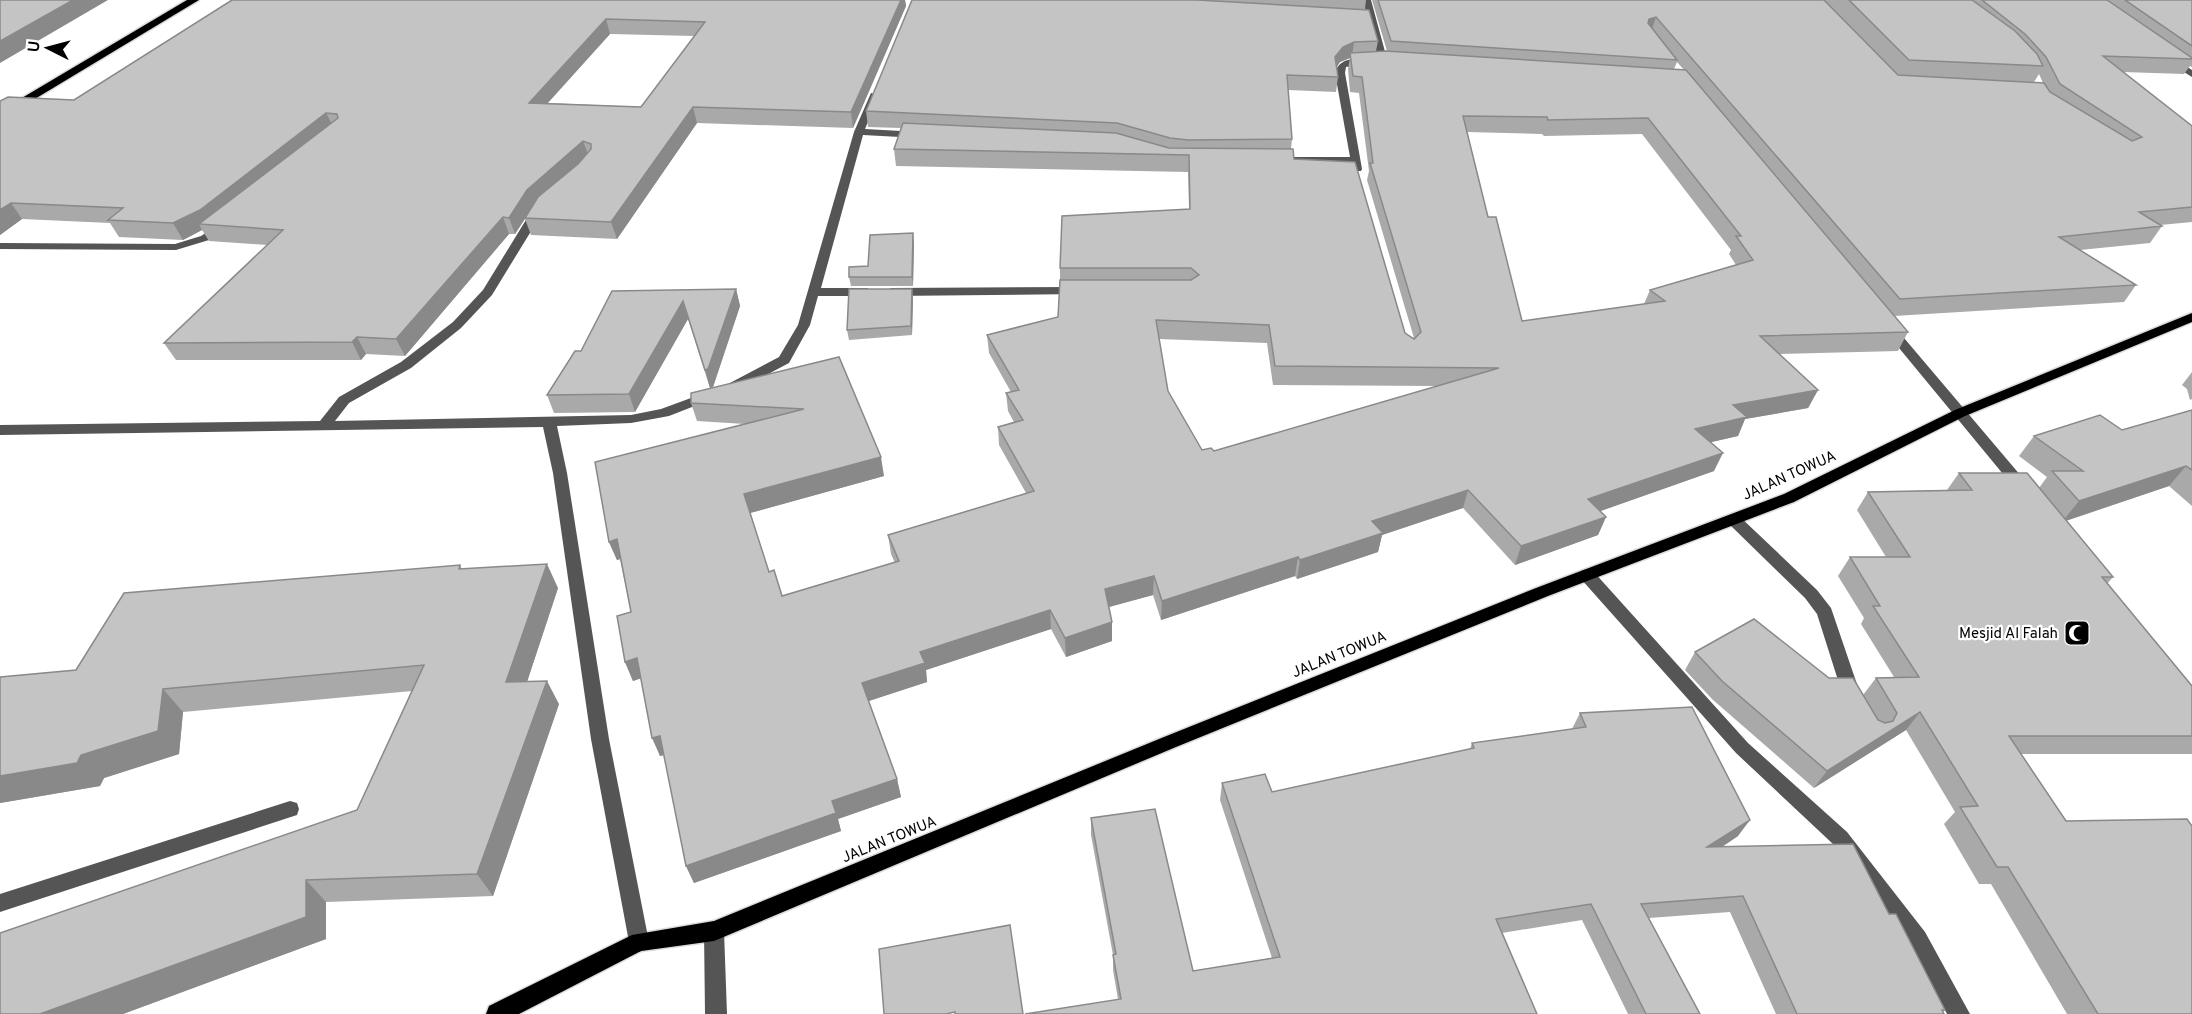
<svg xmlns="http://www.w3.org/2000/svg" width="2192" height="1014" viewBox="0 0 2192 1014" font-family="Overpass,sans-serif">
<rect width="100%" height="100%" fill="#fff"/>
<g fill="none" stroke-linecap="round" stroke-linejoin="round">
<!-- major casing -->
<g stroke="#dbdbdb" stroke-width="3">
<path id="major" d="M 2192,313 L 2192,322 L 1965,416 L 1794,502 L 1548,596 L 1176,747 L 714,941 L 641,951 L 519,1014 L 486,1014 L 489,1006 L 632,935 L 714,921 L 1164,737 L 1536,588 L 1784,494 L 1955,410 Z"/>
</g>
<!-- highway casing -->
<g stroke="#dbdbdb" stroke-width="3">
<path id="highway" d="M 187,0 L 199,0 L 0,120 L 0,111 Z"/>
</g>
<!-- minor -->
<path fill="#555" fill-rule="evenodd" d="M 1363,0 L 1371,0 L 1387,59 L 1394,60 L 1394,64 L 1383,64 L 1378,61 Z
M 2166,57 L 2172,57 L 2192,70 L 2192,77 L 2166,61 Z
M 1368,58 L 1373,61 L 1371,63 L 1346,67 L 1345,73 L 1362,169 L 1361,171 L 1353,171 L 1351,163 L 1288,162 L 1287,160 L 1292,157 L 1350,157 L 1335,73 C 1340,57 1354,59 1368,58 Z
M 871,93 L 879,95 L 865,129 L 919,132 L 924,135 L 919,138 L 863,135 L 821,288 L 867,288 L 873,292 L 867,296 L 818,296 L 810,325 L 789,363 L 738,390 L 728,390 L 726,387 L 728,384 L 779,357 L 798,325 L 854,132 Z
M 538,207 L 544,210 L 492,295 L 461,328 L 411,368 L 349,403 L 335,421 L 631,415 L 661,409 L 710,391 L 717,395 L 715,398 L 669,416 L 631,423 L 557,426 L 567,473 L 609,739 L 649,942 L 646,949 L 639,952 L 632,949 L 629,942 L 591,739 L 553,473 L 543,427 L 0,435 L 0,425 L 320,421 L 339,397 L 401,362 L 453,322 L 483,290 L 532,210 Z
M 222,222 L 228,225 L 209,240 L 176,250 L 0,249 L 0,243 L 175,244 L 201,236 Z
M 1077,287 L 1081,288 L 1081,294 L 891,296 L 885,292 L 891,288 Z
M 1889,324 L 1893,325 L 2027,483 L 2029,487 L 2027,491 L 2017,491 L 1885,331 L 1885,325 Z
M 1733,514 L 1738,515 L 1817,590 L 1831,608 L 1861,696 L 1858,701 L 1852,703 L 1846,701 L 1843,696 L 1817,614 L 1805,598 L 1728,523 L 1725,519 Z
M 1587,569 L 1593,571 L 1748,743 L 1847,832 L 1925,932 L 1970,1014 L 1947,1014 L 1911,946 L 1833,844 L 1736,753 L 1581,579 L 1579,575 L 1581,571 Z
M 290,801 L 297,803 L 299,809 L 297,815 L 0,912 L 0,894 Z
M 714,921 L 721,924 L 724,931 L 727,1014 L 705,1014 L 704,931 L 707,924 Z"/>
<!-- major -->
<use href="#major" fill="#000" fill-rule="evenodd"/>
<!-- highway -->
<use href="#highway" fill="#000" fill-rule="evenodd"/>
</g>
<!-- wall -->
<path fill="#a9a9a9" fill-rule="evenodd" d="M 232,0 L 905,0 L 906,6 L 853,128 L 697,123 L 617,239 L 531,235 L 525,219 L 515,234 L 509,234 L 405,356 L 366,354 L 361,360 L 176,360 L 164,343 L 267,245 L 209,241 L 202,230 L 183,240 L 119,237 L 110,223 L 22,219 L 0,235 L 0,101 L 74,100 ZM 610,34 L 694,36 L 641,107 L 548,103 Z
M 912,0 L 1366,0 L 1365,9 L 1378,41 L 1376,51 L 1387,51 L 1372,0 L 2192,0 L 2192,67 L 2190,66 L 2184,74 L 2123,72 L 2192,126 L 2192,222 L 2160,225 L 2162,226 L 2150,243 L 2080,250 L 2136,285 L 2124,302 L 1894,316 L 1908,332 L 1898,351 L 1779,354 L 1818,390 L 1808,408 L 1745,419 L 1738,436 L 1710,442 L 1714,471 L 1600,511 L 1606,517 L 1598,535 L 1515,565 L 1463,508 L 1382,535 L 1378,552 L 1297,579 L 1295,576 L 1161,620 L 1153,595 L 1109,607 L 1112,641 L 1066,657 L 1051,629 L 926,670 L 927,682 L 868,701 L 897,779 L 901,797 L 838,819 L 841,831 L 694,883 L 686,866 L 664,755 L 660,756 L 641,678 L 633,681 L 625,662 L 631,612 L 620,559 L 617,560 L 609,542 L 745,424 L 697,421 L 691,403 L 839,357 L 884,476 L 750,513 L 769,572 L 782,596 L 895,563 L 891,554 L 888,535 L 1026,493 L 999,445 L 998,427 L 1014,422 L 1008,411 L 1006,393 L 1011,392 L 989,353 L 987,335 L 1058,317 L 1060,280 L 1060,268 L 1189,209 L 1188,172 L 896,166 L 894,149 L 901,128 L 868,127 L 866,111 ZM 1350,58 L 1348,69 L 1350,92 L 1359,93 L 1369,171 L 1367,180 L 1414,338 L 1405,333 L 1294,159 L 1291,149 L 1292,139 L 1288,90 L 1336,92 L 1338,77 L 1337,67 L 1340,62 ZM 1677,62 L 1684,70 L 1674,69 ZM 2039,74 L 2043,83 L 2034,82 ZM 1467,132 L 1542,134 L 1544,136 L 1642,134 L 1731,250 L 1729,254 L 1736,265 L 1650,290 L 1644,304 L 1522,321 L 1488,217 ZM 1159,339 L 1267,343 L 1273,385 L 1437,386 L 1214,451 L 1202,450 L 1168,391 Z
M 914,242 L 913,286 L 851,286 L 849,277 Z
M 736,289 L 740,306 L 713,387 L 710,388 L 688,319 L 635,412 L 554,413 L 547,395 L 581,351 Z
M 913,298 L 912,335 L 849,340 L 847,330 Z
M 2192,372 L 2192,399 L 2190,400 L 2187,389 L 2182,385 Z
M 2192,410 L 2192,506 L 2169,486 L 2066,521 L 2113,577 L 2107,584 L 2192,686 L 2192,754 L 2021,754 L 2192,1014 L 2067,1014 L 1991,884 L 1979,884 L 1944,824 L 1955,812 L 1906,730 L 1814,788 L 1712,699 L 1685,670 L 1695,652 L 1829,678 L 1863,695 L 1876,678 L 1894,677 L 1861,624 L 1864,618 L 1838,576 L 1850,557 L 1886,557 L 1857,510 L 1868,492 L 1947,490 L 1959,473 L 2039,488 L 2047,477 L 2019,456 L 2034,436 L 2122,430 Z
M 460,565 L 462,569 L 558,588 L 527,682 L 559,704 L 493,896 L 326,902 L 326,939 L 123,1014 L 0,1014 L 357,810 L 412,691 L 183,712 L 179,754 L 104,778 L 100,786 L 0,803 L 0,677 L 76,670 Z
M 1580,713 L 1738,836 L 1722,847 L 1889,914 L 1945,1010 L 1943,1012 L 1944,1014 L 1776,1014 L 1730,912 L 1649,918 L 1700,1014 L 1628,1014 L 1582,920 L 1502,933 L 1118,999 L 1113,970 L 1113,955 L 1091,835 L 1091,818 L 1193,971 L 1272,958 L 1220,800 L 1222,783 L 1272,792 L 1470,749 L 1472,743 L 1572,729 Z"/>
<!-- shaded-wall -->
<path fill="#898989" d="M 73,0 L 108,0 L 0,63 L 0,41 Z
M 901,0 L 905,0 L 906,6 L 853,128 L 851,112 Z
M 1656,17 L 1651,32 L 1644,34 L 1649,19 Z
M 606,19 L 610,34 L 534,118 L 529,103 Z
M 1354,42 L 1352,57 L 1350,53 L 1350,58 L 1340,62 L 1333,72 L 1335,57 L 1343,47 Z
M 693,107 L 697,123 L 617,239 L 611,222 Z
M 326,113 L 334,128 L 199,224 L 202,230 L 183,240 L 173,223 Z
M 583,141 L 589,157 L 533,206 L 515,234 L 509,218 L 527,190 Z
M 11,203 L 22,219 L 0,235 L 0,210 Z
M 503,217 L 509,234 L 405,356 L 396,339 Z
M 913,233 L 914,242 L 913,286 L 912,277 Z
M 736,289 L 740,306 L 713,387 L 710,388 L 705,370 Z
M 912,289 L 913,298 L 912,335 L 911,326 Z
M 683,301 L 688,319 L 635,412 L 629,394 Z
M 357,337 L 366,354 L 361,360 L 352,342 Z
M 1818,390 L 1808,408 L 1745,419 L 1738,436 L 1686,448 L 1695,429 L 1733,405 Z
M 1723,453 L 1714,471 L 1581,518 L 1588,499 Z
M 881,457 L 884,476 L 750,513 L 744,494 Z
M 2186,466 L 2169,486 L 2062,522 L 2079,501 Z
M 1468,490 L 1463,508 L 1382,535 L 1378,552 L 1297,579 L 1300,560 L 1372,521 Z
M 1606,517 L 1598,535 L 1515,565 L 1521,546 Z
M 617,539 L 624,558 L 617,560 L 609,542 Z
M 1298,557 L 1295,576 L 1161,620 L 1162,601 Z
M 547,564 L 558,588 L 519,706 L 506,682 Z
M 1154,576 L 1153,595 L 1105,608 L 1105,589 Z
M 1050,610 L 1051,629 L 926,670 L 927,682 L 866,702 L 862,683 L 920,652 Z
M 1112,622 L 1112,641 L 1066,657 L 1065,638 Z
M 637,658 L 645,677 L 633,681 L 625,662 Z
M 547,681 L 559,704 L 493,896 L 477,874 Z
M 163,689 L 183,712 L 179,754 L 104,778 L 100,786 L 0,803 L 0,776 L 81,755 Z
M 1920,712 L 1906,730 L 1814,788 L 1827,771 Z
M 660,736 L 668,754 L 660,756 L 652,738 Z
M 897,779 L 901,797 L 838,819 L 841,831 L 694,883 L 686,866 L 832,801 Z
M 1750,820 L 1738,836 L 1696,864 L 1707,847 Z
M 306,880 L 326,902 L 326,939 L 123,1014 L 40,1014 Z"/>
<!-- building -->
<path fill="#c4c4c4" stroke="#898989" stroke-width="1.5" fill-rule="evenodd" d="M 0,0 L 73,0 L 0,41 Z
M 232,0 L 901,0 L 851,112 L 693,107 L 611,222 L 525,218 L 538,197 L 578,164 L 591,149 L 591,144 L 583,141 L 527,190 L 509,218 L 503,217 L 396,339 L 357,337 L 352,342 L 164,343 L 283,230 L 199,224 L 338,118 L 337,114 L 326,113 L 200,210 L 173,223 L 108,220 L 123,208 L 11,203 L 0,210 L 0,101 L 8,97 L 74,100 ZM 606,19 L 705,22 L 641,107 L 529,103 Z
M 912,0 L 1197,0 L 1369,10 L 1378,41 L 1354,42 L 1343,47 L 1335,57 L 1338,77 L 1287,75 L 1292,139 L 1188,140 L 1170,138 L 1117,123 L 866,111 Z
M 1378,0 L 1824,0 L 1898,75 L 2044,83 L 2050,92 L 2132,141 L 2142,137 L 2060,84 L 2046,57 L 2025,34 L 1982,0 L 2107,0 L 2192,58 L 2192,59 L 2103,56 L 2192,126 L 2192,207 L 2139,212 L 2162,226 L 2059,237 L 2136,285 L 1900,299 L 1656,17 L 1649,19 L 1648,23 L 1677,60 L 1391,41 Z
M 1849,0 L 1972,0 L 2015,31 L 2037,54 L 2043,66 L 1909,60 Z
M 2125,0 L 2192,0 L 2192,46 Z
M 1386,51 L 1686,70 L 1908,332 L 1760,336 L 1818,390 L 1733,405 L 1747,417 L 1695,429 L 1723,453 L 1588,499 L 1606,517 L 1521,546 L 1468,490 L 1372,521 L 1383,533 L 1300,560 L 1298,557 L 1162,601 L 1154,576 L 1105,589 L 1112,622 L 1065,638 L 1050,610 L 920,652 L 925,663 L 862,683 L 897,779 L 832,801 L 836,813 L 686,866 L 660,736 L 652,738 L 637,658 L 625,662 L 617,616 L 631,612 L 617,539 L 609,542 L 595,462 L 804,409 L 691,403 L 691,393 L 839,357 L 881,457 L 744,494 L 769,572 L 774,570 L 782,596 L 899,561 L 888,535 L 1034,491 L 998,427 L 1023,420 L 1006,393 L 1019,390 L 987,335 L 1058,317 L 1060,280 L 1191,280 L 1199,275 L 1191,268 L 1060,268 L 1062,216 L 1190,209 L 1189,155 L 894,149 L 903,123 L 1116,133 L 1169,148 L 1293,149 L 1294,159 L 1355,162 L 1405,333 L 1414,339 L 1421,332 L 1370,163 L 1373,163 L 1362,77 L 1353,76 L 1350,53 ZM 1463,116 L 1547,117 L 1548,120 L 1648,118 L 1741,236 L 1736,236 L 1753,260 L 1650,290 L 1665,301 L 1522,321 L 1496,217 L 1488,217 ZM 1156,320 L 1269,325 L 1275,366 L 1499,368 L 1214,451 L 1211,448 L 1202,450 L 1168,391 Z
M 913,233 L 912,277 L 849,277 L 849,267 L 868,266 L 870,235 Z
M 736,289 L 708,369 L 705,370 L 683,301 L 629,394 L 547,395 L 575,351 L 581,351 L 612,291 Z
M 849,289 L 912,289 L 911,326 L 847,330 Z
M 2192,410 L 2192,470 L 2186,466 L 2079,501 L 2052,471 L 2083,471 L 2034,436 L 2100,415 L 2122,430 Z
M 1959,473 L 2027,473 L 2113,577 L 2102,577 L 2192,686 L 2192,736 L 2009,736 L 2066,821 L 2187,819 L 2192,826 L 2192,1014 L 2098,1014 L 2008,867 L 1997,867 L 1960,807 L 1978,806 L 1920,712 L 1827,771 L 1722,681 L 1695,652 L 1754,619 L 1829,678 L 1853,678 L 1878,720 L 1885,723 L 1893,721 L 1897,713 L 1876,678 L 1919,677 L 1873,606 L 1880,606 L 1850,557 L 1910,557 L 1868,492 L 1972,490 Z
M 547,564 L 506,682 L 547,681 L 477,874 L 306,880 L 306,917 L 40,1014 L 0,1014 L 0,933 L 357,810 L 424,665 L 163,689 L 158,731 L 81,755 L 77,763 L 0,776 L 0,677 L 76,670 L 124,593 L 460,565 L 459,569 Z
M 1692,707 L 1750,820 L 1707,847 L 1853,844 L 1889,914 L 1896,914 L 1945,1010 L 1942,1010 L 1944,1014 L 1797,1014 L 1743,896 L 1641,904 L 1700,1014 L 1646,1014 L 1591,904 L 1496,919 L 1537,1014 L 1025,1014 L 1121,999 L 1113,955 L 1116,954 L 1091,818 L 1155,809 L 1193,971 L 1280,957 L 1222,783 L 1265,774 L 1272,792 L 1474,748 L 1472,743 L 1586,727 L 1580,713 Z
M 1010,925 L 1023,1014 L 955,1014 L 955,1012 L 946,1014 L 884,1014 L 879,949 Z"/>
<!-- icons -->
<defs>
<g id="mosque-square" transform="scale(1.35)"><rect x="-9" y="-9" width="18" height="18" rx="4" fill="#000" stroke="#fff"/><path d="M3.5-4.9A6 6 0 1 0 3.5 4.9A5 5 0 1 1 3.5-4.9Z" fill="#fff"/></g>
</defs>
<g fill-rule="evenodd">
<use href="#mosque-square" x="2077" y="633"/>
</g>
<g text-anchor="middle" stroke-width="4.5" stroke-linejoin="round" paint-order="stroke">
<!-- street labels -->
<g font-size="15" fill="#000" stroke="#fff">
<text transform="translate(1789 475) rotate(-24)" y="5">JALAN TOWUA</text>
<text transform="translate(1339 654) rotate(-22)" y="5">JALAN TOWUA</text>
<text transform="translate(889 839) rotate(-22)" y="5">JALAN TOWUA</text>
</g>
<!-- poi labels -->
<g font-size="15" fill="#000" stroke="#fff" text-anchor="end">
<text x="2058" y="638">Mesjid Al Falah</text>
</g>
</g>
<!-- north arrow -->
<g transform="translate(48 48) rotate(276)" stroke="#ffffff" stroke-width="4.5" paint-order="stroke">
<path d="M0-4.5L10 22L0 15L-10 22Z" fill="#000000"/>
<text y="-9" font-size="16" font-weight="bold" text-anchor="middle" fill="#000000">U</text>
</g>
</svg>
